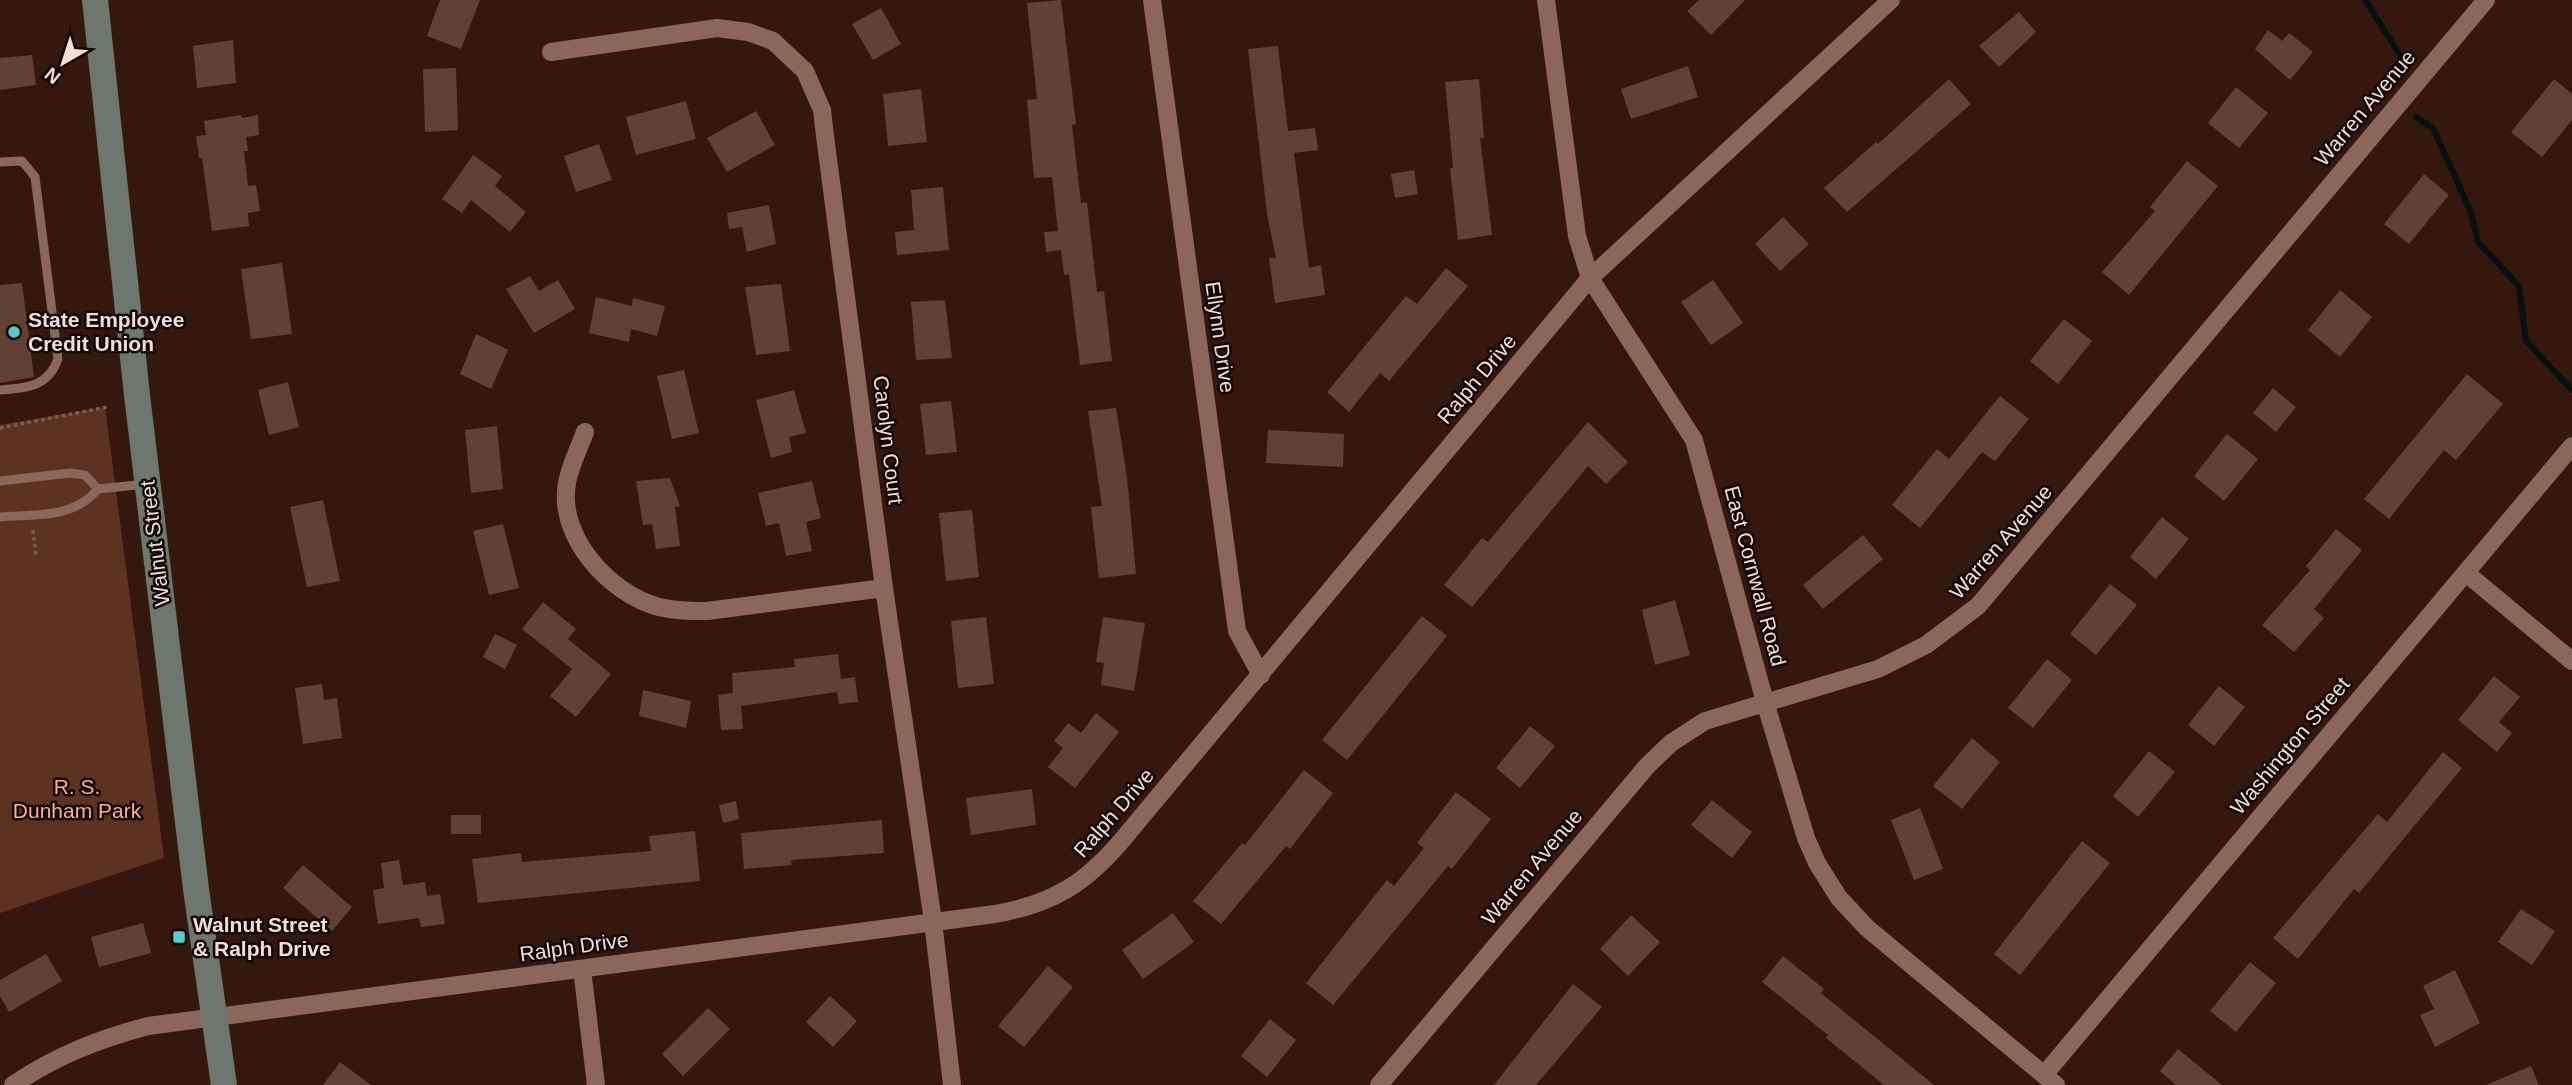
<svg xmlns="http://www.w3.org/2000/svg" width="2572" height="1085" viewBox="0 0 2572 1085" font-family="Arial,sans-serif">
<rect width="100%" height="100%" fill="#34180e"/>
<!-- green -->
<path fill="#5e3221" d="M 105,407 L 164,858 L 0,913 L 0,425 Z"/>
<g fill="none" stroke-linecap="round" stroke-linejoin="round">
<!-- stream -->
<path stroke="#041110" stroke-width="6" d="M 2365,0 L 2405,63
M 2416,117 L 2433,128 L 2471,212 L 2478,242 L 2519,286 L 2526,341 L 2572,390"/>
</g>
<!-- building -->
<path fill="#604135" d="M 440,0 L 480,0 L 461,49 L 427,36 Z
M 1061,0 L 1076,124 L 1072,125 L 1081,203 L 1087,202 L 1097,292 L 1104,291 L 1112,361 L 1080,365 L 1069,274 L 1064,275 L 1061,250 L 1046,252 L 1044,232 L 1058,231 L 1052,177 L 1034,178 L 1027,100 L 1037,99 L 1027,3 Z
M 1699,0 L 1745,0 L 1711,35 L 1687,11 Z
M 881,8 L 901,44 L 873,60 L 852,24 Z
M 2019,12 L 2036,32 L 1999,67 L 1979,46 Z
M 2268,30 L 2282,41 L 2289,33 L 2313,52 L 2290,80 L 2255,49 Z
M 233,40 L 236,83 L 197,88 L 193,46 Z
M 1278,46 L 1288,131 L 1315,128 L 1318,150 L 1294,153 L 1309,268 L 1321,265 L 1325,295 L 1275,303 L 1269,258 L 1276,258 L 1267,214 L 1248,49 Z
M 32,55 L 36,85 L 0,90 L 0,58 Z
M 1688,66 L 1698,97 L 1631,119 L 1621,89 Z
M 456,68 L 458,130 L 425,132 L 423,69 Z
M 1479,79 L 1484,138 L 1480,138 L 1492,235 L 1458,240 L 1450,168 L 1453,168 L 1445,82 Z
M 1949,79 L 1971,104 L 1847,212 L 1824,188 L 1876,142 L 1878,144 Z
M 2554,79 L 2572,94 L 2572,120 L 2542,157 L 2511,132 Z
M 2236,87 L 2268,113 L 2239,148 L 2208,123 Z
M 921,89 L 927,142 L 888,146 L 883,94 Z
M 686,101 L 696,139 L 636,155 L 626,117 Z
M 756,111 L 775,145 L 727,172 L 707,138 Z
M 241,115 L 242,118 L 258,115 L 259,135 L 246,137 L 248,151 L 244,151 L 248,186 L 256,185 L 260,211 L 248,213 L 249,226 L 212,231 L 202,158 L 199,158 L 196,136 L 206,135 L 204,121 Z
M 599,144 L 612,180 L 576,192 L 564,156 Z
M 473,155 L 502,176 L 495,186 L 526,212 L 510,232 L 471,200 L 462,213 L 442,199 Z
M 2187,161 L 2218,186 L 2129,295 L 2102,272 L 2155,211 L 2150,207 Z
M 1414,170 L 1418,194 L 1395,198 L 1391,174 Z
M 2424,174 L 2449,195 L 2409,244 L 2384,224 Z
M 943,187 L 949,250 L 897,255 L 895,232 L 914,230 L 911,190 Z
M 769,205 L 776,244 L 747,252 L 742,227 L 729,229 L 727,213 Z
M 1783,217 L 1809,244 L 1780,271 L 1755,244 Z
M 282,263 L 292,334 L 251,339 L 241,269 Z
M 1446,268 L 1468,286 L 1389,381 L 1380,373 L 1349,412 L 1327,392 L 1406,296 L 1417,304 Z
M 530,276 L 539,291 L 558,280 L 575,309 L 534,333 L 506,289 Z
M 1713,280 L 1743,323 L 1711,345 L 1681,302 Z
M 22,283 L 34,377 L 0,383 L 0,285 Z
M 781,284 L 790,351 L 756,355 L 745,287 Z
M 2340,290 L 2372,317 L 2340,357 L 2308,330 Z
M 596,297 L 632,306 L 633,298 L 665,306 L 657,336 L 631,329 L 629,342 L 589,333 Z
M 945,300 L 952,358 L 916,360 L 911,302 Z
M 2064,319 L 2092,341 L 2058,384 L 2030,361 Z
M 476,334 L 508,350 L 491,389 L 460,374 Z
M 684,370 L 699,433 L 672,439 L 657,376 Z
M 2467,374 L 2503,404 L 2456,460 L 2444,450 L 2389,519 L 2364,499 Z
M 288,382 L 299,427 L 269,435 L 258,390 Z
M 2273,388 L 2296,407 L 2276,432 L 2253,413 Z
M 794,390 L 806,433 L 789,437 L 792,452 L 771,458 L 756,400 Z
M 2000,396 L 2029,419 L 1995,461 L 1982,452 L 1920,528 L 1892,505 L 1937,449 L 1949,459 Z
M 951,401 L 957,452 L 926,455 L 920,404 Z
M 1116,408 L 1127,477 L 1136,574 L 1099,578 L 1091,507 L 1102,506 L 1088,411 Z
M 1588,422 L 1628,462 L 1606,484 L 1588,466 L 1472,607 L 1444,585 L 1482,538 L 1488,542 Z
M 497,426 L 503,489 L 471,493 L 465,430 Z
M 1268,430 L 1344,434 L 1343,467 L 1266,463 Z
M 2227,434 L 2258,459 L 2224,501 L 2194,476 Z
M 670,478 L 680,506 L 675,507 L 680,546 L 656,549 L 652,524 L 643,525 L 636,481 Z
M 812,481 L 821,518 L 806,522 L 812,551 L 786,556 L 779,523 L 766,526 L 758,493 Z
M 323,500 L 340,581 L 307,587 L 290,507 Z
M 972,510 L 979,577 L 946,581 L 939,513 Z
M 2162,517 L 2189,539 L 2156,579 L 2130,557 Z
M 503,524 L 519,588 L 489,595 L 473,531 Z
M 2336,529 L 2362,550 L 2314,609 L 2324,618 L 2294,652 L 2262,625 L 2310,570 L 2306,566 Z
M 1863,535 L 1883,559 L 1823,609 L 1803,585 Z
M 2110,584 L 2137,605 L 2096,655 L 2070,634 Z
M 1675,600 L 1690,655 L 1655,665 L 1642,610 Z
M 543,602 L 576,629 L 568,639 L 611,674 L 576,717 L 550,696 L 572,669 L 522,629 Z
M 1422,616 L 1447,636 L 1347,760 L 1322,740 Z
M 986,617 L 994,684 L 958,688 L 951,621 Z
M 1103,617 L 1145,623 L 1134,691 L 1101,685 L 1104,663 L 1096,662 Z
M 495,634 L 517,645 L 505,669 L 483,657 Z
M 838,654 L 841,679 L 855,677 L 858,702 L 839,704 L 837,692 L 741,706 L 743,729 L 721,730 L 718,695 L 733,693 L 732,673 L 795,667 L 794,659 Z
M 2047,659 L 2072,680 L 2033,728 L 2008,708 Z
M 2494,676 L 2520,697 L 2499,722 L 2512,733 L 2497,752 L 2458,720 Z
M 322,684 L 324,700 L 337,698 L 342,738 L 303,744 L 295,688 Z
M 2219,686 L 2245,707 L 2214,746 L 2188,725 Z
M 643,690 L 691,701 L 686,728 L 639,716 Z
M 1096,713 L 1119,732 L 1075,788 L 1048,767 L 1063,748 L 1054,741 L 1068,723 L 1081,733 Z
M 1530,726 L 1555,746 L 1520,788 L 1496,768 Z
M 1972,738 L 2000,762 L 1962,809 L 1933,786 Z
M 2149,751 L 2175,772 L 2138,817 L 2113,796 Z
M 2443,752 L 2462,768 L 2359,893 L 2354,889 L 2298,959 L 2273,938 L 2378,814 L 2387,822 Z
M 1304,770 L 1333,793 L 1290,849 L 1286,846 L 1221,924 L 1193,901 L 1242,843 L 1245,845 Z
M 1032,789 L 1036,825 L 971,835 L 966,798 Z
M 1456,792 L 1491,819 L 1452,869 L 1448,866 L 1333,1005 L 1306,983 L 1387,880 L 1394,886 L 1424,848 L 1417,843 Z
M 1712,800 L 1752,832 L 1732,858 L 1691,825 Z
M 736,801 L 739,819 L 723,823 L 719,805 Z
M 1920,808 L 1943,869 L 1914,880 L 1891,820 Z
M 451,815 L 481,815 L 481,834 L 451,834 Z
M 882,820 L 884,853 L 791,860 L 792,865 L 744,869 L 741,833 Z
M 695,831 L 700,881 L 478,903 L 472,859 L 521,853 L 522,862 L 651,851 L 649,836 Z
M 2082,841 L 2110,863 L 2020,975 L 1994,954 Z
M 399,860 L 403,885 L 425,882 L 427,896 L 440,894 L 445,924 L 421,927 L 419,918 L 378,924 L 373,890 L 384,888 L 381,863 Z
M 303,865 L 352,907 L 332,931 L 283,888 Z
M 2521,909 L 2555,931 L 2532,965 L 2498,942 Z
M 1173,913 L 1194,942 L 1143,979 L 1122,950 Z
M 1631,915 L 1660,942 L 1628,976 L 1600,949 Z
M 143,923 L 151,953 L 99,967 L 91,937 Z
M 46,954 L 62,981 L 9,1012 L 0,996 L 0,980 Z
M 1783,956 L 1824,989 L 1821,993 L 1934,1085 L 1884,1085 L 1826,1038 L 1828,1035 L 1762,982 Z
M 2250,962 L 2276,983 L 2236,1032 L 2210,1011 Z
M 1048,966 L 1073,987 L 1024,1047 L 998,1026 Z
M 2455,970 L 2480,1023 L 2435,1047 L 2420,1015 L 2434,1009 L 2423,986 Z
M 1573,984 L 1602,1007 L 1536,1085 L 1494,1085 Z
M 830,996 L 857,1021 L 833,1047 L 806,1022 Z
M 708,1008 L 730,1029 L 683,1076 L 662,1054 Z
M 1270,1019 L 1296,1040 L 1267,1077 L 1241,1056 Z
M 2178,1049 L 2222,1085 L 2176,1085 L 2160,1071 Z
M 340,1062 L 371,1085 L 323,1085 Z
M 2531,1066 L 2539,1085 L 2486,1085 Z"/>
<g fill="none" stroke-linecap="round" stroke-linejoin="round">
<!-- path -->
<path stroke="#785f56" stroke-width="3.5" stroke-dasharray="3.5 3.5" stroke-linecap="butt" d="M 0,428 L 107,407
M 33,530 L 36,556"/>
<!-- lane -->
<path stroke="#8a675a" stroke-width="9" d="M 0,162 L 22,161 L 35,177 L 58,359 C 48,387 27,388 0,390
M 0,481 L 70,473 L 85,475 L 98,489
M 0,517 C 35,514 74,519 98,489 L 146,484"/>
<!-- street -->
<path stroke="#8a675a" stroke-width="18" d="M 1152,0 L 1237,631 L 1261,675
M 1546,0 L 1577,236 L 1590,278 L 1694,440 L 1765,702 L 1806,838 L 1817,863 L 1839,898 L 1867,928 L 2056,1085
M 551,52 L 717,28 L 748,32 L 773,41 L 805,71 L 822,110 L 825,136 L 884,588 L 933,921 L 952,1085
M 585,432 C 579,448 570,466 567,483 C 557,537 610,594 659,607 C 675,611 691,611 707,611 L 884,588
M 2466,573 L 2572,661
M 582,969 L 596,1085
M 2044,1075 L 2572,446
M 13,1085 C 55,1056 99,1039 148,1026 L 995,914 C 1053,904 1086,883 1123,839 L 1590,278 L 1891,0
M 1379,1085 L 1647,766 L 1671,743 L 1705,721 L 1878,669 L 1926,645 L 1978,606 L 2486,0"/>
<!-- secondary -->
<path stroke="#6e776d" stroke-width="26" d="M 95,0 L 137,395 L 196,889 L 224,1085"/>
</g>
<!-- markers -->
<g fill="#54cdc8" stroke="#130704" stroke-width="2.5">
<circle cx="14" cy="332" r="7"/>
<rect x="172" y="930" width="14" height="14" rx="3.5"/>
</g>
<g text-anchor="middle" stroke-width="5" stroke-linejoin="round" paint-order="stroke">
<!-- street labels -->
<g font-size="21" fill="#f2ded7" stroke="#130704">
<text transform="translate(2365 108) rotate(-50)" y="7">Warren Avenue</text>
<text transform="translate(1220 337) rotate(82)" y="7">Ellynn Drive</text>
<text transform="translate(1477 379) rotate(-50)" y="7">Ralph Drive</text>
<text transform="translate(888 440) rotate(83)" y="7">Carolyn Court</text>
<text transform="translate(2001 542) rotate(-49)" y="7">Warren Avenue</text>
<text transform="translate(155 543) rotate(-97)" y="7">Walnut Street</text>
<text transform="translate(1755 576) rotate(75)" y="7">East Cornwall Road</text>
<text transform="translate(2290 746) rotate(-50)" y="7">Washington Street</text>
<text transform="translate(1114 813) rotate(-49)" y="7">Ralph Drive</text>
<text transform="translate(1532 867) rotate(-50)" y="7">Warren Avenue</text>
<text transform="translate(574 947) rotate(-8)" y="7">Ralph Drive</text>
</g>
<!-- poi labels -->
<g font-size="21" font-weight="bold" fill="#f2ded7" stroke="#130704" text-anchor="start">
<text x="28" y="327">State Employee<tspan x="28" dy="24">Credit Union</tspan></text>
<text x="193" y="932">Walnut Street<tspan x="193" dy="24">&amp; Ralph Drive</tspan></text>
</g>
<!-- park labels -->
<g font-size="21" fill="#feaf92" stroke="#130704">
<text x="77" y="794">R. S.<tspan x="77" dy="24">Dunham Park</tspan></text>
</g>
</g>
<!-- north arrow -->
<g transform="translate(63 63) rotate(219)" stroke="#130704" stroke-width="5" paint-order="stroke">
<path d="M0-5L12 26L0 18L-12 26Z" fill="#f2ded7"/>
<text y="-10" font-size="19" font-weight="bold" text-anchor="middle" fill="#f2ded7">N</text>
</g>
</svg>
